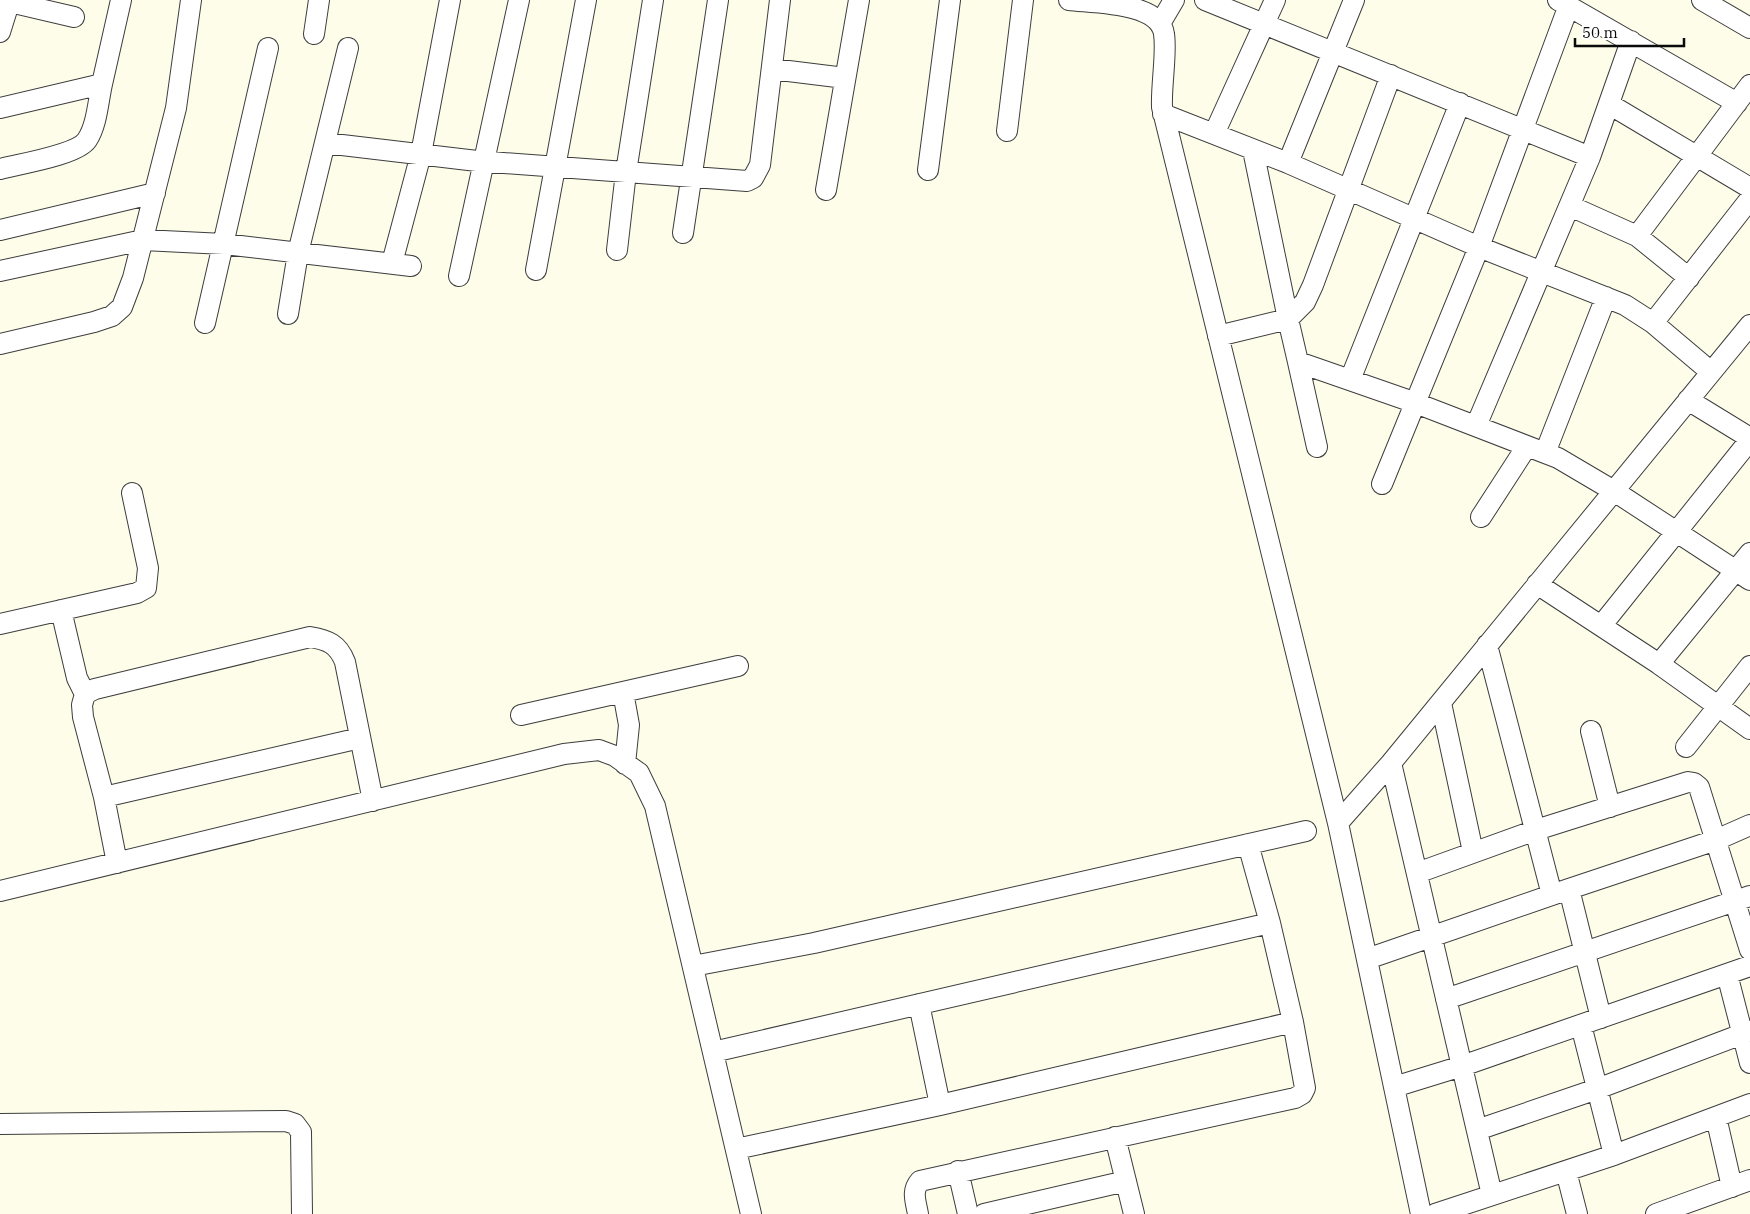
<svg xmlns="http://www.w3.org/2000/svg" width="1750" height="1214" viewBox="0 0 1750 1214" font-family="'IBM Plex Serif',serif">
<rect width="100%" height="100%" fill="#fdfde9"/>
<g fill="none" stroke-linecap="round" stroke-linejoin="round">
<!-- minor casing -->
<g stroke="#3d3d3d" stroke-width="22">
<path id="minor" d="M 1,0 L 74,17
M 1069,0 C 1094,3 1160,2 1164,34 C 1167,53 1161,85 1162,107 L 1338,823 L 1421,1214
M 1205,0 L 1590,157
M 1558,0 L 1737,103
M 1702,0 L 1750,28
M 1161,22 L 1174,0
M 0,32 L 10,0
M 314,34 L 319,0
M 772,69 L 845,78
M 1609,104 L 1750,188
M 0,108 L 102,84 L 121,0
M 1163,114 L 1288,163 L 1479,247 L 1625,305 L 1653,323 L 1711,372
M 1007,131 L 1023,0
M 1214,134 L 1275,0
M 325,143 L 477,161 L 747,181 L 753,178 L 760,165 L 780,0
M 1253,150 L 1288,319 L 1305,302 L 1313,285 L 1391,75
M 1288,163 L 1354,0
M 0,169 C 19,164 77,155 87,140 C 97,125 98,102 102,84
M 928,170 L 950,0
M 826,190 L 859,0
M 1570,206 L 1637,236 L 1689,278
M 0,230 L 155,193
M 683,233 L 718,0
M 1637,236 L 1750,85
M 617,250 L 626,172 L 653,0
M 392,263 L 421,154 L 450,0
M 536,270 L 586,0
M 0,271 L 143,240 L 224,244 L 411,266
M 459,276 L 519,0
M 288,314 L 298,253 L 348,48
M 205,323 L 268,48
M 1653,323 L 1750,199
M 1218,336 L 1288,319 L 1298,362 L 1413,402 L 1558,458 L 1614,491 L 1750,580
M 0,344 L 94,322 L 112,316 L 122,307 L 133,278 L 176,108 L 191,0
M 1298,362 L 1317,447
M 1350,380 L 1460,103
M 1688,400 L 1750,438
M 1476,426 L 1590,157 L 1631,41
M 1545,453 L 1606,297
M 1382,484 L 1479,247 L 1569,5
M 1481,517 L 1527,446
M 1537,584 L 1659,664 L 1750,729
M 61,610 L 77,678 L 85,694
M 0,624 L 137,593 L 146,588 L 148,568 L 132,493
M 1601,626 L 1750,440
M 1487,645 L 1552,895
M 1659,664 L 1750,553
M 623,692 L 629,725 L 625,764
M 1441,703 L 1473,852
M 521,715 L 738,666
M 1591,731 L 1610,807
M 1686,747 L 1750,666
M 1391,763 L 1492,1195
M 104,797 L 360,738
M 1338,823 L 1391,763 L 1750,325
M 1248,844 L 1270,923
M 117,863 L 104,797 L 83,717 L 82,705 L 85,694 L 95,689 L 310,637 C 328,640 338,644 345,662 L 373,801
M 1417,873 L 1536,830 L 1688,782 L 1694,783 L 1699,787 L 1750,950
M 1569,889 L 1716,840 L 1750,825
M 0,891 L 564,754 L 599,750 L 615,756 L 639,773 L 655,806 L 751,1214
M 1367,959 L 1569,889 L 1601,1018
M 693,966 L 814,943 L 1306,831
M 1727,974 L 1750,1063
M 1446,999 L 1750,896
M 919,1004 L 940,1105
M 1581,1025 L 1614,1155
M 713,1052 L 1270,923 L 1293,1022 L 940,1105 L 736,1149
M 1394,1087 L 1462,1066 L 1750,966
M 1716,1117 L 1732,1187
M 0,1124 L 286,1121 L 295,1124 L 301,1132 L 302,1214
M 1477,1130 L 1597,1089 L 1750,1031
M 1115,1137 L 1134,1214
M 958,1171 L 968,1214
M 1566,1171 L 1577,1214
M 918,1214 C 916,1202 911,1191 920,1181 L 1295,1098 L 1302,1094 L 1305,1088 L 1293,1022
M 984,1214 L 1126,1181
M 1435,1214 L 1614,1155 L 1750,1104
M 1656,1214 L 1750,1180"/>
</g>
<!-- minor -->
<use href="#minor" stroke="#fff" stroke-width="20"/>
</g>
<!-- scale -->
<path d="M1575 38v8h109v-8" fill="none" stroke="#0a0a0a" stroke-width="2.5"/>
<text x="1582" y="38" font-size="15" fill="#0a0a0a" stroke="#ffffff" stroke-width="4" paint-order="stroke">50 m</text>
</svg>
